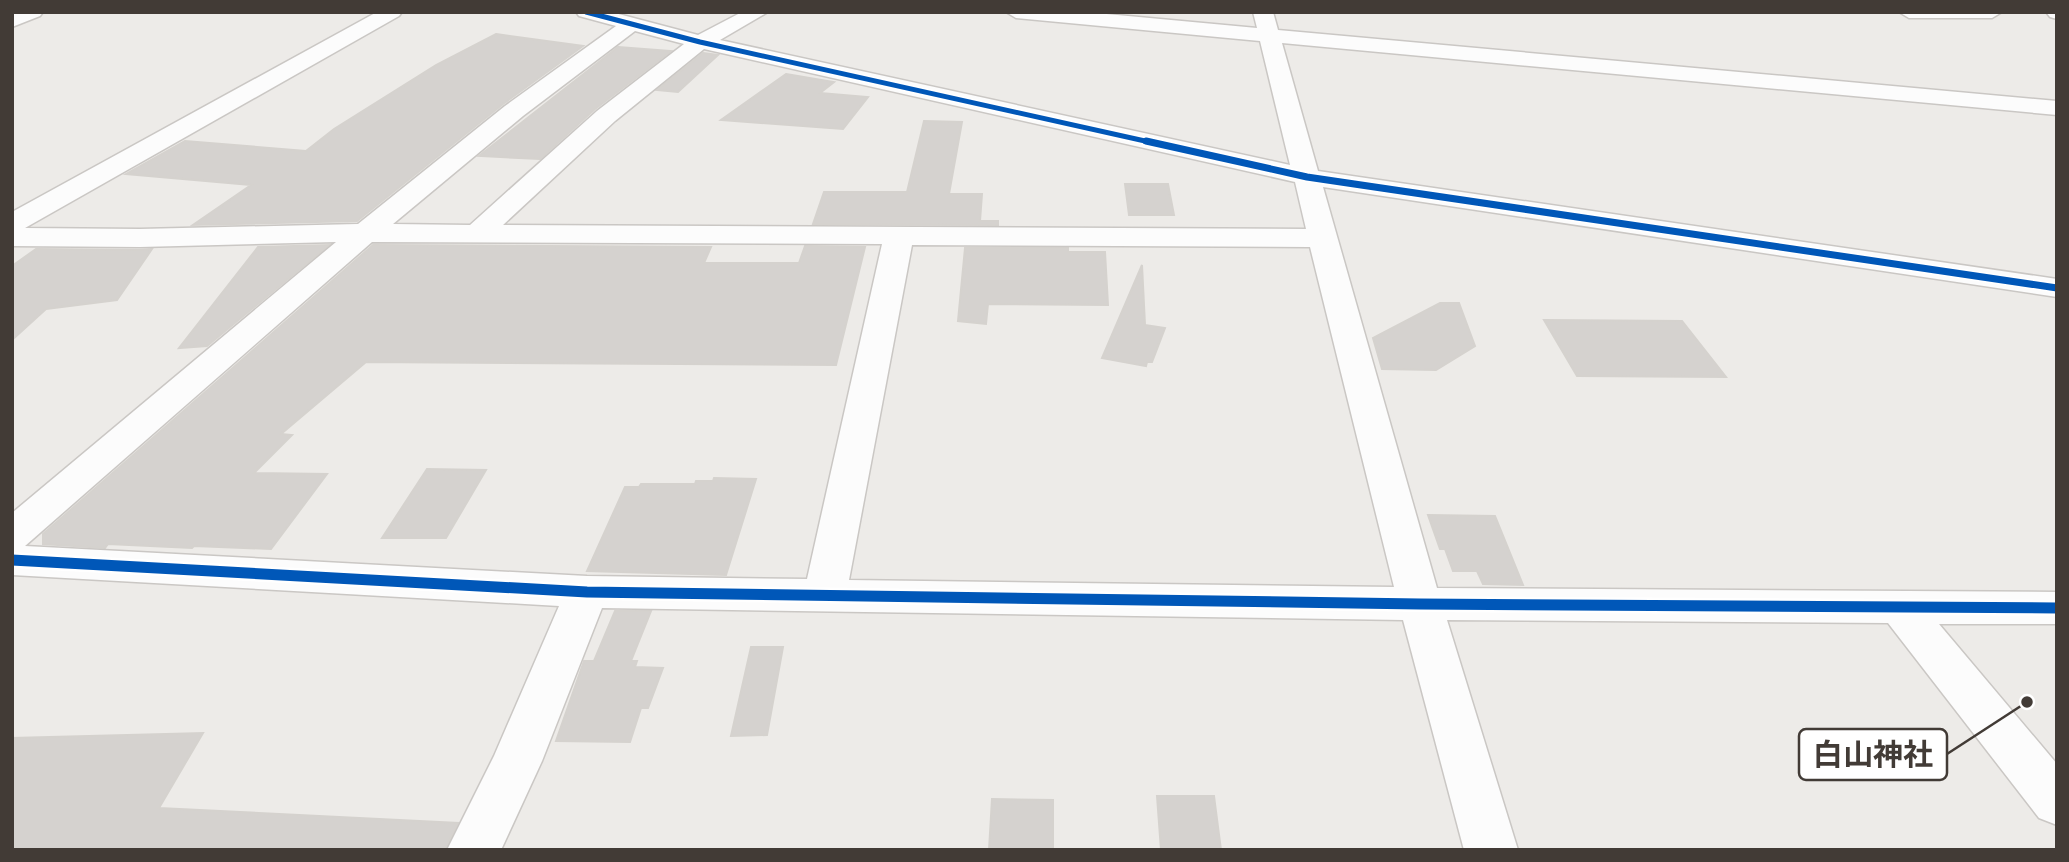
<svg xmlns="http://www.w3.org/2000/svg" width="2069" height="862" viewBox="0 0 2069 862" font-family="'Alegreya Sans','Noto Sans JP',sans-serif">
<rect width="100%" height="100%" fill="#edebe8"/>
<!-- building -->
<path fill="#d5d2cf" stroke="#d5d2ce" stroke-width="2" d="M 496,34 L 583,46 L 503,104 L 357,221 L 193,225 L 251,185 L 126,174 L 185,141 L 306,151 L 334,129 L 436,65 Z
M 618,47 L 671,51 L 595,109 L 540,159 L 479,156 Z
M 703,53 L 718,55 L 678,92 L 657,90 Z
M 786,74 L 834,82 L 820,93 L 868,97 L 843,129 L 721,120 Z
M 924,121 L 962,122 L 949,194 L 982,194 L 980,221 L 998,221 L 998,225 L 813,224 L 824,192 L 907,192 Z
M 1125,184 L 1168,184 L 1174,215 L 1129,215 Z
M 329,245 L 207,346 L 179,348 L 258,247 Z
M 373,245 L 711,247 L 704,263 L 799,263 L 805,246 L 865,247 L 836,365 L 366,362 L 281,434 L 292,435 L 254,473 L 327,474 L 271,549 L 194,546 L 192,548 L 108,544 L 105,548 L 43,544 L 43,534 Z
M 965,248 L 1068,248 L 1068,252 L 1105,252 L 1108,305 L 988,304 L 986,324 L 958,321 Z
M 36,249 L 140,250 L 152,249 L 117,300 L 46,309 L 12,340 L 12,266 Z
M 1142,265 L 1145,325 L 1165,328 L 1152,362 L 1147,362 L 1146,366 L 1102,358 Z
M 1440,303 L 1459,303 L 1475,346 L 1436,370 L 1382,369 L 1373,338 Z
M 1544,320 L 1682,321 L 1726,377 L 1577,376 Z
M 427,469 L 486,470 L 446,538 L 382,538 Z
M 714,478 L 756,479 L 726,575 L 587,571 L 625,487 L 639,487 L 641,484 L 695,484 L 696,481 L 713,481 Z
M 1428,515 L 1495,516 L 1523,585 L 1483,584 L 1477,571 L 1453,571 L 1445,549 L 1440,549 Z
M 615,611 L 651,611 L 631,661 L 637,661 L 635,667 L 663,668 L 648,708 L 641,708 L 630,742 L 556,741 L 584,661 L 594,661 Z
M 751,647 L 783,647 L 767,735 L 731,736 Z
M 203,733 L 159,808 L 458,823 L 445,850 L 12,850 L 12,738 Z
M 1157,796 L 1214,796 L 1221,850 L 1161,850 Z
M 992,799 L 1053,800 L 1053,850 L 989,850 Z"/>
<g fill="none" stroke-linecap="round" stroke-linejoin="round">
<!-- street casing -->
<g stroke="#cac7c4" stroke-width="3">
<path id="street" d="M 15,12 L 43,12 L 40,16 L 12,27 L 12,13 Z
M 377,12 L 402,12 L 399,16 L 25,228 L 140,229 L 358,224 L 505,106 L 616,26 L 579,16 L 576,12 L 611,12 L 698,35 L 742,12 L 768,12 L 720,40 L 1290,165 L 1260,41 L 1016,18 L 1006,12 L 1085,12 L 1257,28 L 1253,12 L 1273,12 L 1278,30 L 2057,101 L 2057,115 L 1282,43 L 1318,171 L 2057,279 L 2057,297 L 1323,187 L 1437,588 L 2057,592 L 2057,624 L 1939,624 L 2057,764 L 2057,825 L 2039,818 L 1888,623 L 1447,620 L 1518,850 L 1464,850 L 1403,620 L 602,608 L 542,761 L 501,850 L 447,850 L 494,756 L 559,606 L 12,575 L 12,513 L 336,242 L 140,247 L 12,246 L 12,212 ZM 635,31 L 684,44 L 597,111 L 470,225 L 393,224 L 523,116 ZM 704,49 L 1295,182 L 1306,229 L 503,225 L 615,121 ZM 372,242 L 882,244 L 807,579 L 587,576 L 25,546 ZM 912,245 L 1310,247 L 1394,587 L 849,580 Z
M 1899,12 L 2002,12 L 1992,18 L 1909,18 Z
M 2046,12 L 2057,12 L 2057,19 L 2050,17 Z"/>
</g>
<!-- street -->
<use href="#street" fill="#fcfcfc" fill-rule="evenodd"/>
<!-- cycleway-far3 casing -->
<g stroke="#fff" stroke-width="8">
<path id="cycleway-far3" d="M 586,12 L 700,42 L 1154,143"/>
</g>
<!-- cycleway-far2 casing -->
<g stroke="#fff" stroke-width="10">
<path id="cycleway-far2" d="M 1146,141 L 1307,177 L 2057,288"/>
</g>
<!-- cycleway-far1 casing -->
<g stroke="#fff" stroke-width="13">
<path id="cycleway-far1" d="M 12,560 L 24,561"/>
</g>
<!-- cycleway casing -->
<g stroke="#fff" stroke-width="16">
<path id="cycleway" d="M 12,560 L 587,592 L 1420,604 L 2057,608"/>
</g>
<!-- cycleway-far3 -->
<use href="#cycleway-far3" stroke="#0057b8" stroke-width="5"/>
<!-- cycleway-far2 -->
<use href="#cycleway-far2" stroke="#0057b8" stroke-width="7"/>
<!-- cycleway-far1 -->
<use href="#cycleway-far1" stroke="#0057b8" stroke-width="9"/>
<!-- cycleway -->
<use href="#cycleway" stroke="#0057b8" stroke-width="11"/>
</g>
<!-- callouts -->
<path fill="none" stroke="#423b36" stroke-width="2.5" d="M2027 702L1947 754"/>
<circle fill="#423b36" stroke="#fff" stroke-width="2.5" cx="2027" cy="702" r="7"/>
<rect fill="#fff" stroke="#423b36" stroke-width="2.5" x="1799" y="729" width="148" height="51" rx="7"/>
<g font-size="30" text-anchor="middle" font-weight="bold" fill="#423b36">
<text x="1873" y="765">白山神社</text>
</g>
<!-- border -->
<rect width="2069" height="862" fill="none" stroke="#423b36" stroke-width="28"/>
</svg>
